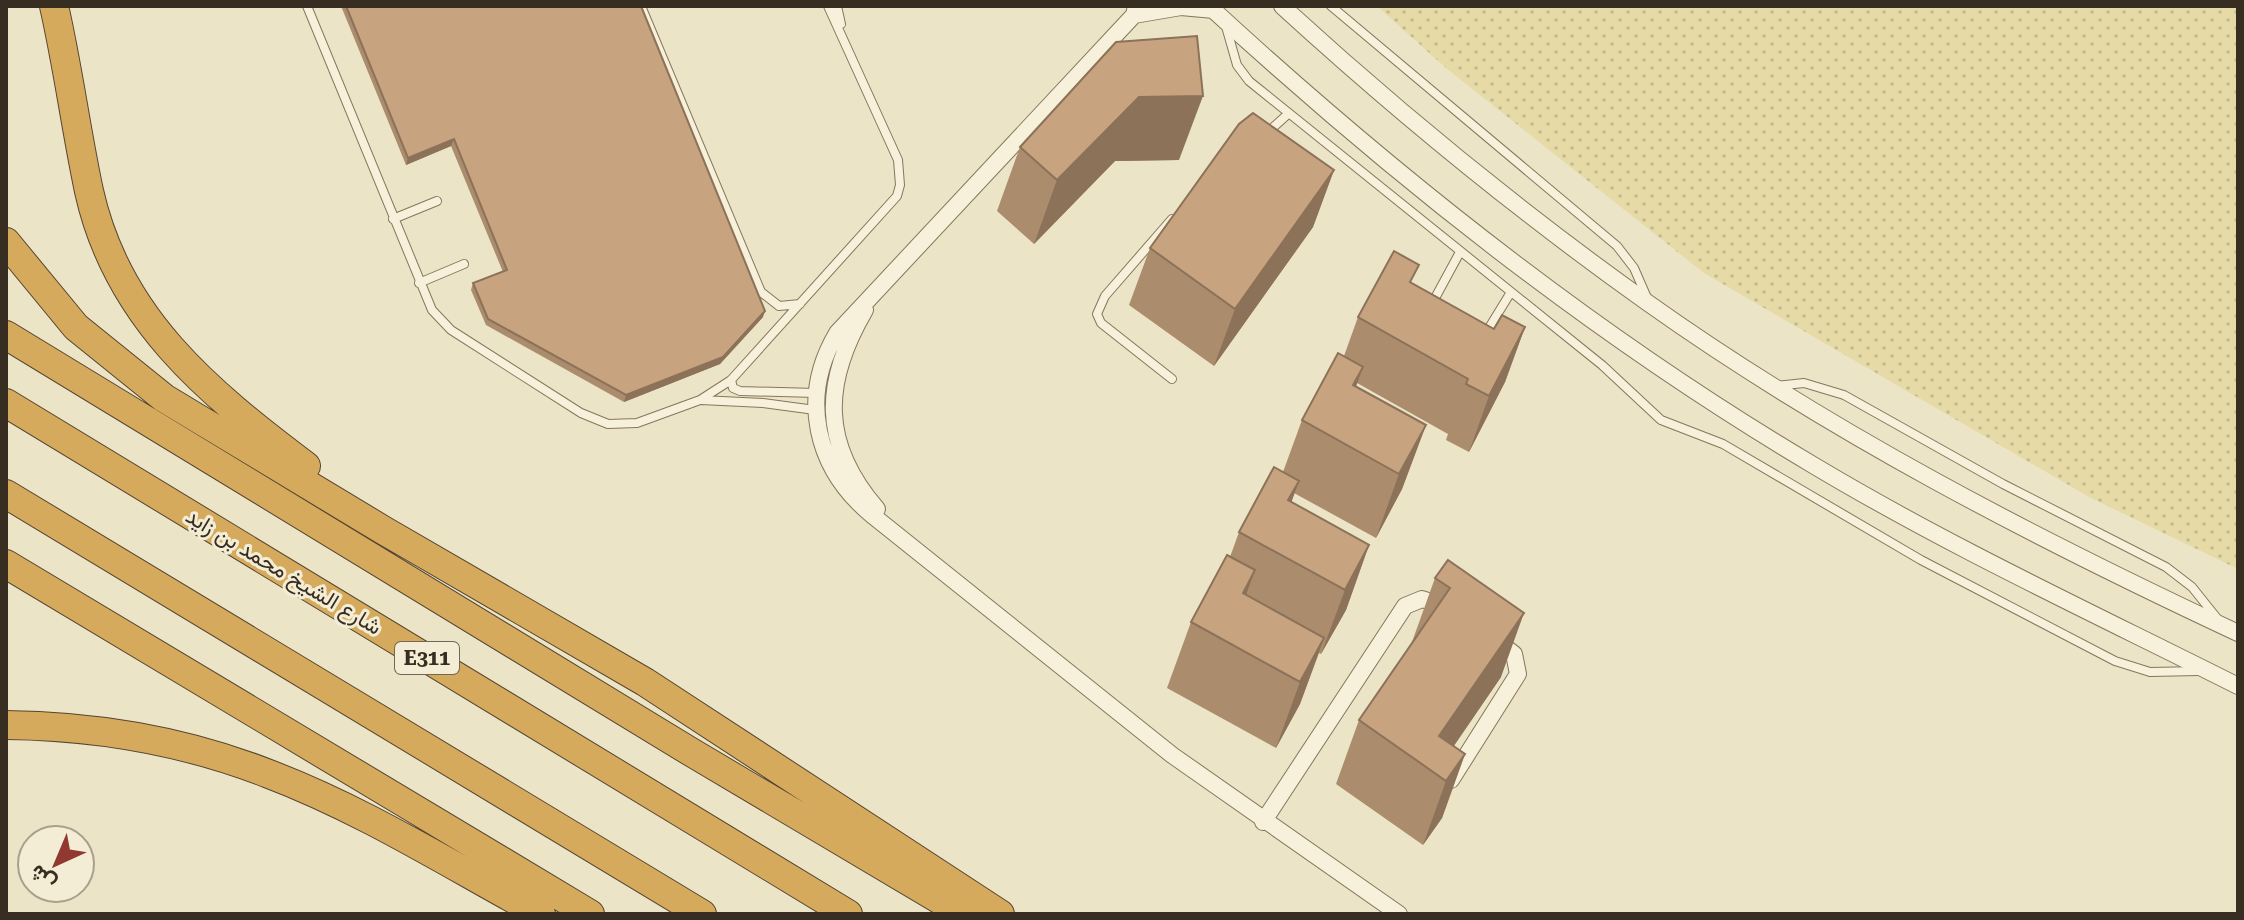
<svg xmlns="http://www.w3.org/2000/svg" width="2244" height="920" viewBox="0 0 2244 920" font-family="'Roboto Serif',Vazirmatn,serif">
<defs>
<pattern id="sand-dots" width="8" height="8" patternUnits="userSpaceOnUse" patternTransform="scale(2)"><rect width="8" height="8" fill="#e6daa6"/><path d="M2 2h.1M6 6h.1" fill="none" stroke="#c6bb8f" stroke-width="1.8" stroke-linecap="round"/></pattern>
</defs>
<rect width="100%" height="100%" fill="#ece4c7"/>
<!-- sand -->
<path fill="url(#sand-dots)" d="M 1377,6 L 2238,6 L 2238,569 L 2089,497 L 1704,273 L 1446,68 Z"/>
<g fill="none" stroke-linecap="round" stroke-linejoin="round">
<!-- lane casing -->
<g stroke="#86765d" stroke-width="10">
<path id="lane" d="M 307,6 L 432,310 L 451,330 L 581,413 L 608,424 L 637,423 L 700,400 L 731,380 L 897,196 L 900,185 L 898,160 L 828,6
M 641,6 L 761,292 L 779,306 L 800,304
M 837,6 L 841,24
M 1331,6 L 1617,246 L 1634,268 L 1648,300
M 1225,23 L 1237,65 L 1249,81 L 1602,365 L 1661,420 L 1723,444 L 1921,560 L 2115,661 L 2150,672 L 2199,671
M 1268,132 L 1288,114
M 393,219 L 437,201
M 419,283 L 464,264
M 1434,300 L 1460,252
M 1484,336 L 1511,292
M 1172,379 L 1101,323 L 1097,314 L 1105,296 L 1172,219
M 731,380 L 733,388 L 740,391 L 816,393
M 1775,386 L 1804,383 L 1844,395 L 2003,484 L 2166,567 L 2192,587 L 2220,622
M 701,400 L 763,403 L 815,410"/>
</g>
<!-- street casing -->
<g stroke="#86765d" stroke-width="18">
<path id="street" d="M 1136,6 L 1134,15 L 837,333 C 799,397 815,468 872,515 L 1172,755 L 1399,914
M 1209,6 C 1395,177 1595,336 1813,465 C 1950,547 2095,614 2238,686
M 1282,6 C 1398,112 1520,212 1648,303 C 1831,433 2035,538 2238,633
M 1134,15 L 1181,7 L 1214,10
M 865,310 C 823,382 820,443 877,509
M 1451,780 L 1518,674 L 1514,654 L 1493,638
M 1263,822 L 1405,606 L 1422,599 L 1447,607"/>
</g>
<!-- highway casing -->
<g stroke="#544431" stroke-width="30">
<path id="highway" d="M 54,6 C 68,67 76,130 89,191 C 117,318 208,392 306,466
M 6,242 L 76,327 L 164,398 L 383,530 L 645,682 L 1000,914
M 6,335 L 691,752 L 964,914
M 6,403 L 848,914
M 6,494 L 702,914
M 6,564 L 590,914
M 6,725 C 96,726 185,741 269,774 C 364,810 452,866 541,914"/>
</g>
<!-- lane -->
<use href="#lane" stroke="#f7f0da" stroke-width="8"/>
<!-- street -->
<use href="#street" stroke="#f7f0da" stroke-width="16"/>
<!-- highway -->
<use href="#highway" stroke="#d5aa5d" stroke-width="28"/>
</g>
<!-- wall -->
<path fill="#ab8c6d" d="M 341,6 L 641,6 L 763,317 L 720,364 L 624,402 L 486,325 L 471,290 L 473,283 L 503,272 L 451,146 L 406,165 Z
M 1020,147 L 1179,160 L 1115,161 L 1034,244 L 997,211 Z
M 1334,170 L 1313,227 L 1214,366 L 1129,305 L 1150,248 Z
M 1412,284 L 1494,329 L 1525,327 L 1505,382 L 1469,452 L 1446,440 L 1448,434 L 1357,383 L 1356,386 L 1426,425 L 1402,489 L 1376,538 L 1294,493 L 1291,502 L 1369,545 L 1346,610 L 1321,654 L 1319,653 L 1300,704 L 1276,748 L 1167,688 L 1191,622 L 1230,557 L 1239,532 L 1283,472 L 1302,420 L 1344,356 L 1358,317 Z
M 1448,560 L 1501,677 L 1454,746 L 1465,754 L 1442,818 L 1423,845 L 1336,784 L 1359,720 L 1413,642 L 1412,642 L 1435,578 Z"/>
<!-- shaded-wall -->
<path fill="#8b7259" d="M 1203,96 L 1179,160 L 1115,161 L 1034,244 L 1057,180 L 1139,97 Z
M 454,139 L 451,146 L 406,165 L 408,158 Z
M 1334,170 L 1313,227 L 1214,366 L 1235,309 Z
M 765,311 L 763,317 L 720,364 L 624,402 L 626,395 Z
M 1525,327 L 1505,382 L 1469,452 L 1489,396 Z
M 1363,367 L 1340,431 L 1353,385 Z
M 1426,425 L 1402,489 L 1376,538 L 1399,474 Z
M 1299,481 L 1276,545 L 1288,500 Z
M 1369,545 L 1346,610 L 1321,654 L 1345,590 Z
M 1255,570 L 1231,637 L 1243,593 Z
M 1524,613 L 1501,677 L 1435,773 L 1439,736 Z
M 1324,638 L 1300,704 L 1276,748 L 1300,682 Z
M 1465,754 L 1442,818 L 1423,845 L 1446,781 Z"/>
<!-- building -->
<path fill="#c7a37f" stroke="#8b7259" stroke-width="2" d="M 346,6 L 641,6 L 765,311 L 723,357 L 626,395 L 488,319 L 473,283 L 507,270 L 454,139 L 408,158 Z
M 1197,36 L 1203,96 L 1139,97 L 1057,180 L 1020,147 L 1116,42 Z
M 1253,113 L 1334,170 L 1235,309 L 1150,248 L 1239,124 Z
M 1394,251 L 1419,265 L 1410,282 L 1494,329 L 1502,315 L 1525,327 L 1489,396 L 1466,384 L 1468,379 L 1358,317 Z
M 1338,353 L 1363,367 L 1353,385 L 1426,425 L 1399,474 L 1302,420 Z
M 1274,467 L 1299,481 L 1288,500 L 1369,545 L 1345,590 L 1239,532 Z
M 1227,555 L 1255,570 L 1243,593 L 1324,638 L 1300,682 L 1191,622 Z
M 1448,560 L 1524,613 L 1439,736 L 1465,754 L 1446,781 L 1359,720 L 1450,588 L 1435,578 Z"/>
<g text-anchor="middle" stroke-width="6" stroke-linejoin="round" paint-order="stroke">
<!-- shield labels -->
<rect fill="#f4edd6" stroke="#706757" stroke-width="2" x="395" y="642" width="64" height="32" rx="6"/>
<g font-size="20" font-weight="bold" fill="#372d20">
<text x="427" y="665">E311</text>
</g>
<!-- street labels -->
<g font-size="22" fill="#372d20" stroke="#f4edd6">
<text transform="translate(284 571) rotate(31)" y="8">شارع الشيخ محمد بن زايد</text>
</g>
</g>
<!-- border -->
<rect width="2244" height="920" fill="none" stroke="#372d20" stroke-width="16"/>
<!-- north arrow -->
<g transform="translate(56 864) rotate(224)"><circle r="38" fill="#f4edd6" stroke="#a8a08d" stroke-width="2"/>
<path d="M0-6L14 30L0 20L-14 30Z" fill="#913831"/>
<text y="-12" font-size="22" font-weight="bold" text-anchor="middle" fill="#372d20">ش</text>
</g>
</svg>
